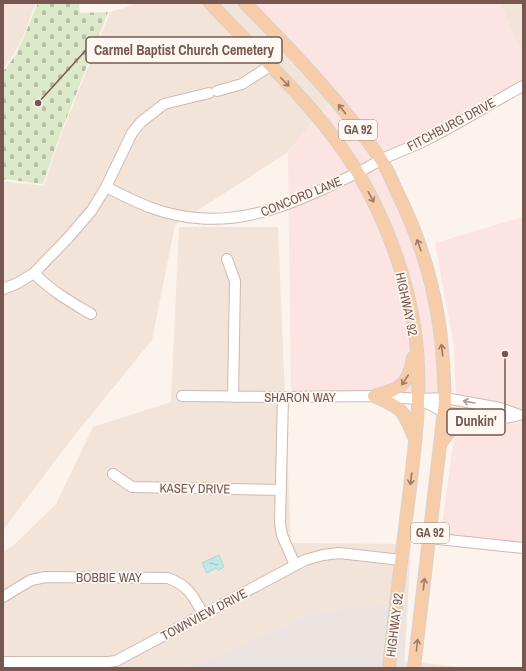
<svg xmlns="http://www.w3.org/2000/svg" width="526" height="671" viewBox="0 0 526 671" font-family="'Archivo Narrow',sans-serif">
<defs>
<pattern id="cemetery-stones" width="16" height="16" patternUnits="userSpaceOnUse"><rect width="16" height="16" fill="#dceaca"/><path d="M2 7V4a2 2 0 0 1 4 0v3zM10 15v-3a2 2 0 0 1 4 0v3z" fill="#b7c0a6"/></pattern>
<pattern id="water-ripples" width="26" height="14" patternUnits="userSpaceOnUse"><rect width="26" height="14" fill="#c0e6e5"/><path d="M2 4q2-2 4 0t4 0M15 11q2-2 4 0t4 0" fill="none" stroke="#a1bdbc"/></pattern>
</defs>
<rect width="100%" height="100%" fill="#fcf3ec"/>
<!-- residential -->
<path fill="#f3e4da" d="M 3,3 L 36,3 L 23,37 L 14,54 L 3,69 Z
M 136,3 L 253,3 L 330,101 L 288,152 L 175,225 L 152,340 L 70,441 L 3,530 L 3,181 L 44,186 L 61,135 L 110,12 L 127,7 Z
M 500,3 L 523,3 L 523,55 L 514,35 Z
M 179,227 L 278,227 L 291,543 L 411,544 L 408,600 L 313,613 L 187,668 L 3,668 L 3,552 L 14,545 L 56,504 L 93,427 L 171,402 Z
M 405,661 L 468,668 L 404,668 Z"/>
<!-- commercial -->
<path fill="#fbe4e1" d="M 253,3 L 500,3 L 523,55 L 523,83 L 381,157 L 436,279 L 449,392 L 291,397 L 288,152 L 330,101 Z
M 523,217 L 523,548 L 440,539 L 456,423 L 454,414 L 456,400 L 454,346 L 435,243 Z"/>
<!-- industrial -->
<path fill="#ece4e1" d="M 408,600 L 404,668 L 187,668 L 313,613 Z"/>
<!-- cemetery -->
<path fill="url(#cemetery-stones)" d="M 38,3 L 79,3 L 80,13 L 108,12 L 60,135 L 43,184 L 3,179 L 3,72 L 15,56 L 23,39 Z"/>
<!-- water -->
<path fill="url(#water-ripples)" stroke="#a7d7d7" d="M 219,555 L 224,567 L 219,570 L 216,568 L 207,573 L 202,563 Z"/>
<g fill="none" stroke-linecap="round" stroke-linejoin="round">
<!-- minor casing -->
<g stroke="#ceb9b1" stroke-width="12">
<path id="minor" d="M 217,91 L 242,84 L 270,66
M 106,187 C 138,203 161,215 197,218 C 253,224 308,197 357,173 C 365,169 373,164 381,160 C 396,152 413,147 428,139 C 460,123 491,103 523,86
M 227,259 L 235,281 L 233,397
M 34,273 C 51,291 71,302 91,314
M 3,289 L 18,283 L 34,273 L 68,238 L 92,210 L 106,187 L 132,133 L 141,122 L 164,104 L 209,93
M 182,396 L 283,397 L 374,396 L 419,399 L 445,398 L 500,408 L 519,415
M 283,397 L 280,523 L 282,535 L 295,565
M 421,400 L 444,412 L 482,418 L 500,419 L 519,415
M 113,474 L 132,487 L 281,490
M 429,538 L 523,548
M 3,597 L 31,580 L 46,577 L 168,578 C 189,586 193,596 203,614
M 3,662 L 108,662 L 116,661 L 305,560 L 323,555 L 339,553 L 401,560"/>
</g>
<!-- major casing -->
<g stroke="#d9d0ce" stroke-width="14">
<path id="major" d="M 210,3 C 254,50 307,98 343,150 C 385,210 416,295 418,367 C 420,410 414,453 409,496 C 402,553 395,611 389,668
M 245,3 C 293,52 341,102 380,158 C 388,169 392,182 398,194 C 417,232 431,275 438,317 C 443,345 444,374 445,402 L 414,668
M 374,396 C 400,389 408,386 413,358
M 374,396 C 402,408 403,409 414,437
M 441,443 C 456,422 456,420 482,418"/>
</g>
<!-- minor -->
<use href="#minor" stroke="#fff" stroke-width="10"/>
<!-- major -->
<use href="#major" stroke="#f6cda8" stroke-width="12"/>
</g>
<!-- one-way arrows -->
<defs><path id="oneway-shaft" d="M-6 0H5M1.5-3L5.5 0L1.5 3" fill="none" stroke-width="1.6" stroke-linecap="round" stroke-linejoin="round"/></defs>
<g stroke="#9d7a6a">
<use href="#oneway-shaft" transform="translate(285 82) rotate(46)"/>
<use href="#oneway-shaft" transform="translate(342 109) rotate(-128)"/>
<use href="#oneway-shaft" transform="translate(371 197) rotate(62)"/>
<use href="#oneway-shaft" transform="translate(419 245) rotate(-109)"/>
<use href="#oneway-shaft" transform="translate(442 350) rotate(-97)"/>
<use href="#oneway-shaft" transform="translate(405 380) rotate(123)"/>
<use href="#oneway-shaft" transform="translate(411 479) rotate(97)"/>
<use href="#oneway-shaft" transform="translate(424 584) rotate(-83)"/>
<use href="#oneway-shaft" transform="translate(417 645) rotate(-84)"/>
</g>
<use stroke="#ad9a95" href="#oneway-shaft" transform="translate(469 402) rotate(-170)"/>
<g text-anchor="middle" stroke-width="3.5" stroke-linejoin="round" paint-order="stroke">
<!-- shield labels -->
<g fill="#fef8f3" stroke="#a08780" stroke-width="1">
<rect x="339" y="120" width="38" height="20" rx="3"/>
<rect x="411" y="523" width="38" height="20" rx="3"/>
</g>
<g font-size="12" font-weight="bold" fill="#77574f">
<text x="358" y="134">GA 92</text>
<text x="430" y="537">GA 92</text>
</g>
<!-- street labels -->
<g font-size="13" fill="#77574f" stroke="#fef8f3">
<text transform="translate(451 124) rotate(-28)" y="5">FITCHBURG DRIVE</text>
<text transform="translate(301 196) rotate(-22)" y="5">CONCORD LANE</text>
<text transform="translate(407 304) rotate(78)" y="5">HIGHWAY 92</text>
<text x="300" y="402">SHARON WAY</text>
<text transform="translate(195 488) rotate(1)" y="5">KASEY DRIVE</text>
<text x="109" y="582">BOBBIE WAY</text>
<text transform="translate(204 614) rotate(-28)" y="5">TOWNVIEW DRIVE</text>
<text transform="translate(394 625) rotate(-83)" y="5">HIGHWAY 92</text>
</g>
</g>
<!-- callouts -->
<path fill="none" stroke="#77574f" stroke-width="1.5" d="M38 103L86 50M505 354L505 422"/>
<g fill="#77574f" stroke="#fef8f3" stroke-width="1.5">
<circle cx="38" cy="103" r="4"/>
<circle cx="505" cy="354" r="4"/>
</g>
<g fill="#fef8f3" stroke="#77574f" stroke-width="1.5">
<rect x="86" y="37" width="196" height="26" rx="4"/>
<rect x="447" y="409" width="58" height="26" rx="4"/>
</g>
<g font-size="14" text-anchor="middle" font-weight="bold" fill="#77574f">
<text x="184" y="55">Carmel Baptist Church Cemetery</text>
<text x="476" y="426">Dunkin'</text>
</g>
<!-- border -->
<rect width="526" height="671" fill="none" stroke="#77574f" stroke-width="8"/>
</svg>
